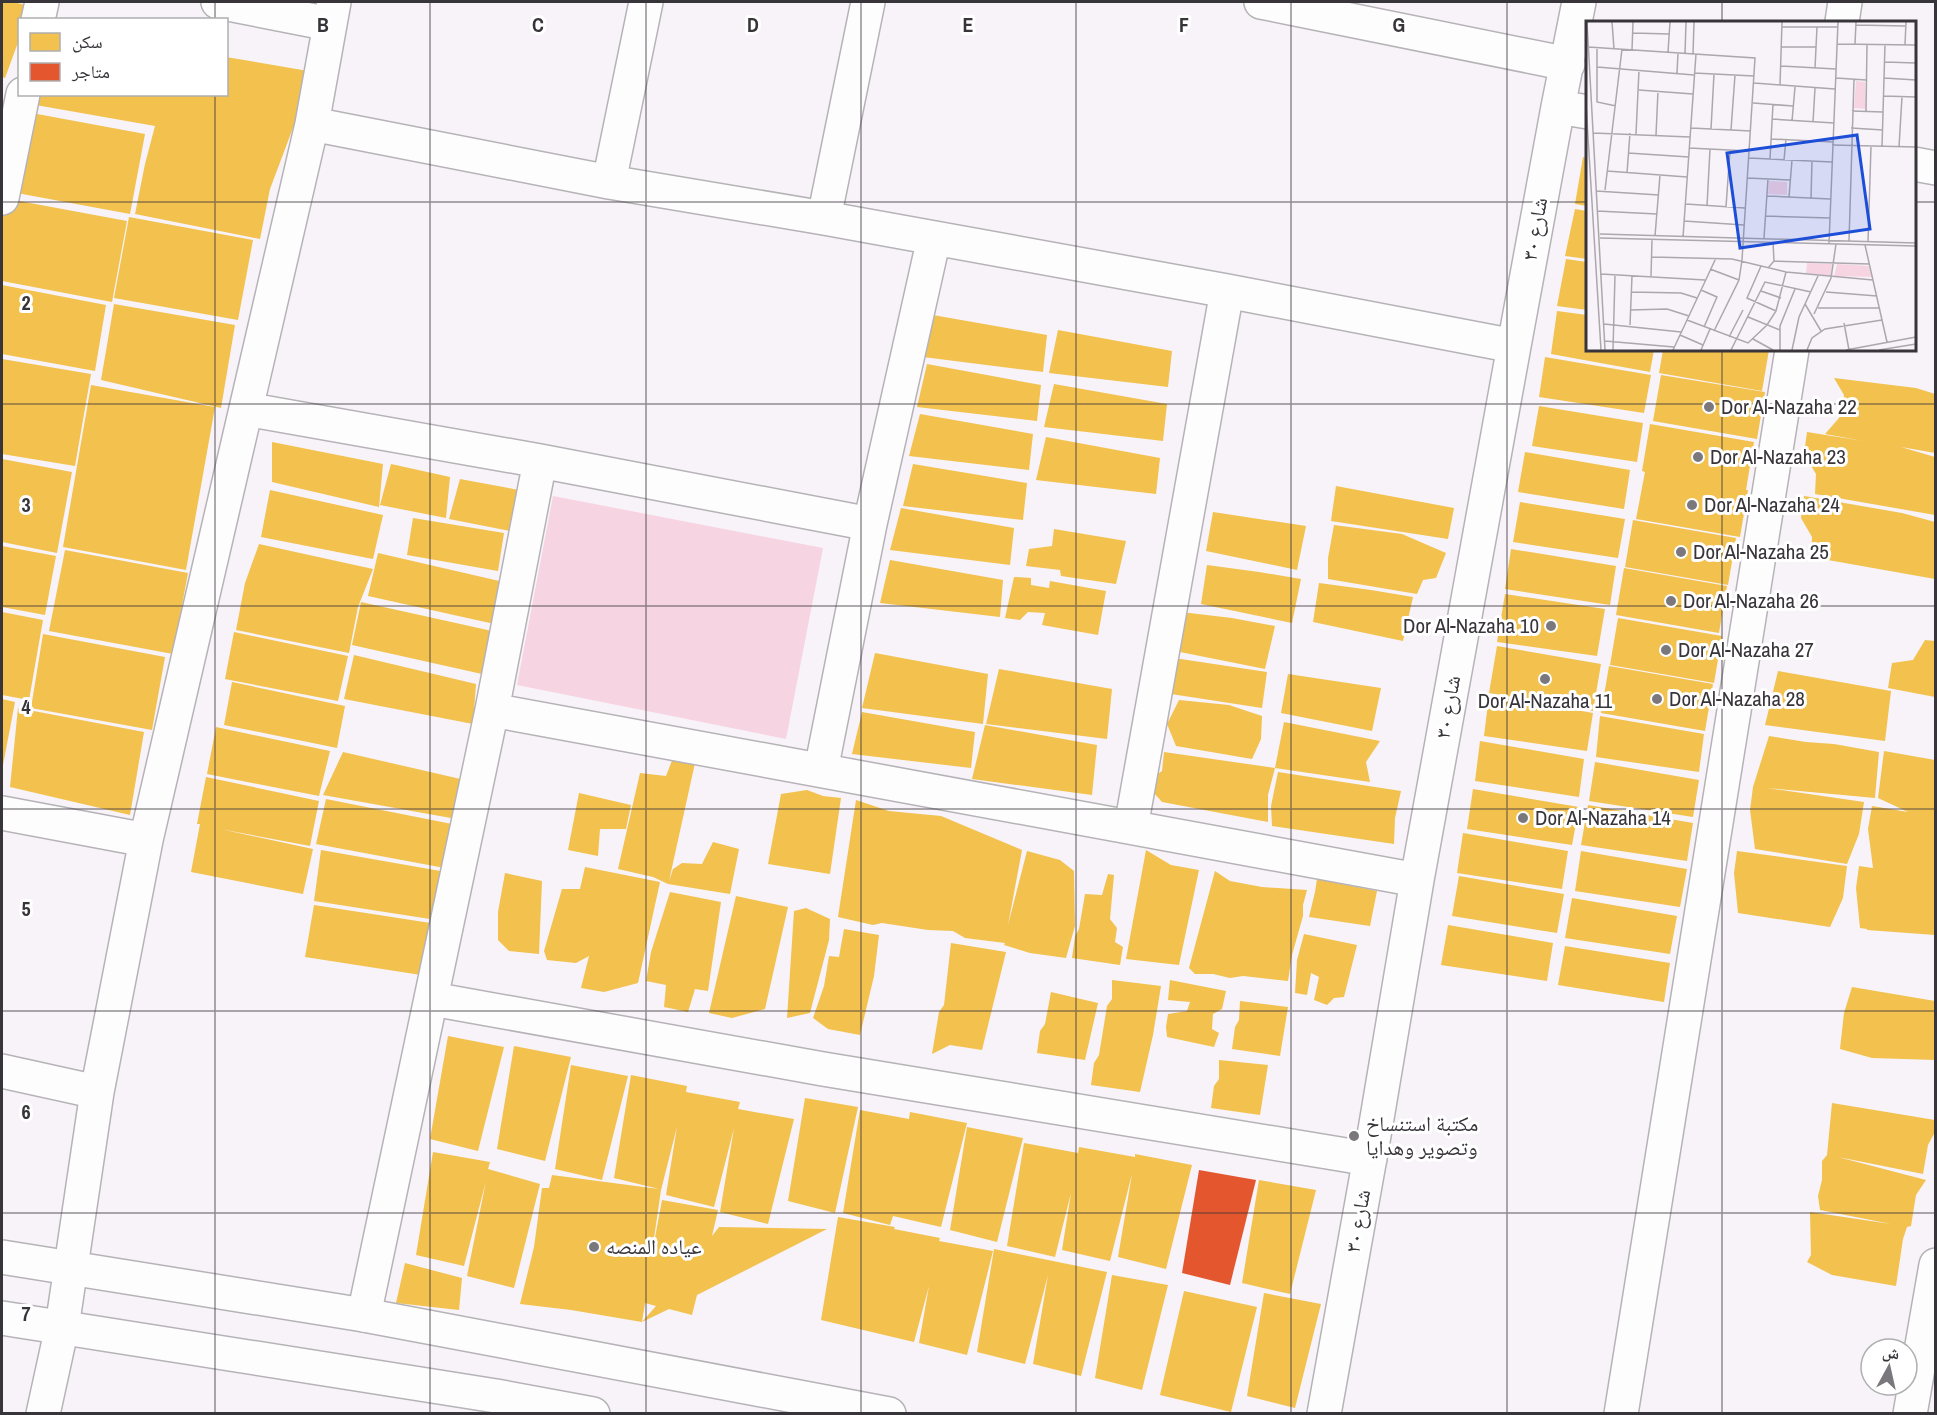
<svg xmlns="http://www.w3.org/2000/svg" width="1937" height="1415" viewBox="0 0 1937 1415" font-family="'Archivo Narrow','Noto Naskh Arabic',sans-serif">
<rect width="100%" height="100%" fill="#f7f3f9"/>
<!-- green -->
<path fill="#f7d4e2" d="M 553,496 L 823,548 L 786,739 L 517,685 Z"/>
<!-- homes -->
<path fill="#f2c14e" d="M 2,2 L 13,2 L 30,6 L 26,20 L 20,20 L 20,37 L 5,78 L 2,77 Z
M 226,57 L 314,72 L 270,189 L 260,239 L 135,214 L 145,164 L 155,126 L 30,104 L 33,94 L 226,94 Z
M 21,111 L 145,134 L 130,214 L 6,191 Z
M 1583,157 L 1587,158 L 1587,206 L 1575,204 Z
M 3,198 L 127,221 L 112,302 L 2,281 L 2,209 Z
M 1575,209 L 1587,211 L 1587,259 L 1565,256 Z
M 129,217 L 253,240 L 238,320 L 114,298 Z
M 1566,259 L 1587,262 L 1587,310 L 1557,306 Z
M 2,285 L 106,305 L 95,371 L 2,354 Z
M 114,304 L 235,325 L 221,408 L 101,380 Z
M 1557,311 L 1587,315 L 1587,350 L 1654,350 L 1650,372 L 1551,354 Z
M 933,315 L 1047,335 L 1043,372 L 923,357 Z
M 1058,330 L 1172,351 L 1168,387 L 1049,373 Z
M 1663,350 L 1769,350 L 1762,391 L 1659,373 Z
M 1545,357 L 1651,375 L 1644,413 L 1539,397 Z
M 2,359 L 91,374 L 75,466 L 2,454 Z
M 927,364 L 1041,385 L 1037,421 L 917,407 Z
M 1661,375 L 1765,392 L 1757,439 L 1653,421 Z
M 1834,378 L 1916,388 L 1935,394 L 1935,453 L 1901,447 L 1935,457 L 1935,515 L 1815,494 L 1816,474 L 1804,454 L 1807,432 L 1863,441 L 1825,434 L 1839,418 L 1844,395 Z
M 1054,384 L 1167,404 L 1163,441 L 1044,427 Z
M 91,385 L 215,407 L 186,570 L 63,547 Z
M 1539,406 L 1643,423 L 1637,462 L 1532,446 Z
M 920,414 L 1033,434 L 1029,470 L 909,456 Z
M 1650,424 L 1754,442 L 1746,490 L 1748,490 L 1740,537 L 1636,519 L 1645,472 L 1642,471 Z
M 1046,437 L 1160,458 L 1156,494 L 1036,480 Z
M 272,442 L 383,464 L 379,507 L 272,482 Z
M 1525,452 L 1630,470 L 1624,509 L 1518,492 Z
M 2,459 L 72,472 L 57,553 L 2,542 Z
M 391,464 L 450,477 L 446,518 L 380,505 Z
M 913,464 L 1027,483 L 1023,520 L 903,506 Z
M 460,479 L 519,490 L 515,532 L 449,519 Z
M 1336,486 L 1454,508 L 1448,539 L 1331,521 Z
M 270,490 L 383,515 L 373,559 L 261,537 Z
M 1804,496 L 1902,513 L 1935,522 L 1935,579 L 1811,557 L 1812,537 L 1801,518 Z
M 1520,502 L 1625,519 L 1618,558 L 1513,542 Z
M 901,508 L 1014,528 L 1010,565 L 890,550 Z
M 1213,512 L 1306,526 L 1297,570 L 1206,551 Z
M 413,518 L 504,533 L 498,571 L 407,555 Z
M 1633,520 L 1736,538 L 1728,585 L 1625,567 Z
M 1334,525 L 1402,534 L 1446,553 L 1436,578 L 1423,580 L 1417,594 L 1328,579 L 1328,558 Z
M 1054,529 L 1126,541 L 1116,584 L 1061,576 L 1060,570 L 1026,566 L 1029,549 L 1052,546 Z
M 259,544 L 373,569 L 358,607 L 349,653 L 236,630 L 245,583 Z
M 2,546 L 56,556 L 45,615 L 2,607 Z
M 1511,549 L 1616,566 L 1610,605 L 1505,589 Z
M 65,550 L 188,573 L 173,654 L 49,631 Z
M 378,553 L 508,583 L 499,625 L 368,596 Z
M 890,560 L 1003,580 L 1000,617 L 880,603 Z
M 1207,565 L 1259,572 L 1301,579 L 1292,623 L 1201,604 Z
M 1624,568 L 1727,586 L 1719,633 L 1616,615 Z
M 1014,577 L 1031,578 L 1031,585 L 1049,588 L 1050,581 L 1106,591 L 1098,635 L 1042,625 L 1045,613 L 1028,612 L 1020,620 L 1005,618 Z
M 1319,583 L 1371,590 L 1413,597 L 1403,641 L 1313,622 Z
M 1505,594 L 1605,609 L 1597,656 L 1497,642 Z
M 361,602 L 492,631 L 482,674 L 352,645 Z
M 2,612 L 43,620 L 29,700 L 2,695 Z
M 1181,612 L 1232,618 L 1275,626 L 1265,669 L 1175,651 Z
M 1618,618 L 1722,636 L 1714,683 L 1610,665 Z
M 234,632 L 348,656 L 338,701 L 225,679 Z
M 43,634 L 165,657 L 152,730 L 31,708 Z
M 1925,640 L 1935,641 L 1935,697 L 1888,688 L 1892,663 L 1913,660 Z
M 1497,646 L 1601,664 L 1593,711 L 1489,693 Z
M 875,653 L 988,674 L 983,724 L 862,708 Z
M 354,655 L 476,684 L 473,724 L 344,699 Z
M 1174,658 L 1267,672 L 1262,708 L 1171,694 Z
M 1609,666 L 1713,684 L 1705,731 L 1601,713 Z
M 999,669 L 1112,689 L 1107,739 L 986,724 Z
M 1778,671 L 1891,691 L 1885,741 L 1765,725 Z
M 1288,674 L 1381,688 L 1372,731 L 1281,713 Z
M 232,682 L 345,706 L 337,748 L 224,725 Z
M 1489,695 L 1593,713 L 1587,751 L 1484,736 Z
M 2,699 L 15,702 L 3,765 L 2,765 Z
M 1179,700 L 1229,705 L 1262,716 L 1261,739 L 1252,759 L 1176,746 L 1167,724 Z
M 18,708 L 144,732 L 130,815 L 10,787 Z
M 862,712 L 975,732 L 971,768 L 852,754 Z
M 1600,716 L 1704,734 L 1699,772 L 1596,757 Z
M 1284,722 L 1380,741 L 1366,762 L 1370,782 L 1275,768 Z
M 985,725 L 1097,745 L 1092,795 L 972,779 Z
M 216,727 L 330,751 L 319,796 L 207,774 Z
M 1769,736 L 1806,742 L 1834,744 L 1879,752 L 1875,798 L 1767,788 L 1864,802 L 1859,834 L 1847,864 L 1755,849 L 1750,810 L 1753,787 Z
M 1480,741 L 1584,759 L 1579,797 L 1475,781 Z
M 1884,751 L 1935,760 L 1935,935 L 1867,930 L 1867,929 L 1860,928 L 1856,888 L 1859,866 L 1873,868 L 1868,829 L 1872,806 L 1908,812 L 1878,798 Z
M 343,752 L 465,780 L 462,820 L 323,795 Z
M 1164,752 L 1275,768 L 1268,795 L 1268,822 L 1162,802 L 1145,783 L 1162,771 Z
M 673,758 L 695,763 L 669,881 L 673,869 L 682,863 L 702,864 L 713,842 L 739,849 L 730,894 L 668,884 L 653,877 L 618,869 L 640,773 L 666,776 Z
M 1595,762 L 1699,780 L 1693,817 L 1589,801 Z
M 1278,772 L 1401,791 L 1395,818 L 1394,844 L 1272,826 L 1271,806 Z
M 206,777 L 319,801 L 310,846 L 220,829 L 313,849 L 303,894 L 191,872 L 200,824 L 197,824 Z
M 1473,789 L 1579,807 L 1572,845 L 1467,829 Z
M 807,790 L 823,796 L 841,798 L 830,874 L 768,864 L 781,794 Z
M 579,793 L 631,805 L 626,829 L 600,829 L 598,856 L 568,850 Z
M 326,799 L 457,825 L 450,869 L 316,844 Z
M 856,800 L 889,811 L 941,816 L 1022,850 L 1008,925 L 1027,851 L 1060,860 L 1074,871 L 1075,926 L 1066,958 L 1030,953 L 1004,945 L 1005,943 L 965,938 L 953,931 L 928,930 L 882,923 L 873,925 L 838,917 Z
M 1588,805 L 1693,823 L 1687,861 L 1581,845 Z
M 1463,833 L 1568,851 L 1562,889 L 1457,873 Z
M 321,850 L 446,872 L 430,919 L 314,901 Z
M 1146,850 L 1171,865 L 1199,870 L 1179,965 L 1126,959 Z
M 1581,851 L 1687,869 L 1680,907 L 1575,891 Z
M 1737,851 L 1847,866 L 1843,898 L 1830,927 L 1738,913 L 1734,873 Z
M 585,867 L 660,882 L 638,983 L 604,992 L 581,988 L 589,956 L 576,963 L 547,960 L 544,951 L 562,889 L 580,889 Z
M 1215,871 L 1230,881 L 1262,887 L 1307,890 L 1303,905 L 1303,916 L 1292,955 L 1288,981 L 1243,976 L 1230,978 L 1213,974 L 1195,974 L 1189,968 Z
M 505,873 L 542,881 L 539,954 L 509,951 L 498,940 L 498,912 Z
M 1108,874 L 1114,875 L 1110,919 L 1117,928 L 1115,942 L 1123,947 L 1120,965 L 1072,958 L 1075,936 L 1079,929 L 1085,894 L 1102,895 Z
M 1459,876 L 1564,894 L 1557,933 L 1452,916 Z
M 1317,879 L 1377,891 L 1370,926 L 1309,917 L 1315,892 Z
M 670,892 L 721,902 L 708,991 L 695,989 L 688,1012 L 664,1007 L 666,985 L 646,981 L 651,952 Z
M 736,896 L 788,907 L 765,1009 L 732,1018 L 709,1013 Z
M 1572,898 L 1677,916 L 1670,954 L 1565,938 Z
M 314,905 L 437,924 L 421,975 L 305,957 Z
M 806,908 L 830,919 L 829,940 L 810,1013 L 787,1018 L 794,911 Z
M 1448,925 L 1553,943 L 1547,981 L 1441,965 Z
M 844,929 L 879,935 L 874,976 L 860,1035 L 828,1029 L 813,1018 L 824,986 L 829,956 L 839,957 Z
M 1304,934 L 1357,945 L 1344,997 L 1334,998 L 1327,1005 L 1314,1000 L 1319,977 L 1311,973 L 1307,995 L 1295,993 L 1297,960 Z
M 951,943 L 1006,952 L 982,1050 L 950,1045 L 932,1054 L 939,1012 L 944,1005 Z
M 1565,946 L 1670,963 L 1664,1002 L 1558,985 Z
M 1112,980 L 1161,986 L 1153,1035 L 1140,1092 L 1091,1085 L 1094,1063 L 1099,1055 L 1107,1006 L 1112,999 Z
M 1170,980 L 1226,991 L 1222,1009 L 1213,1014 L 1212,1029 L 1219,1033 L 1214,1047 L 1167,1037 L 1166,1027 L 1168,1014 L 1187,1011 L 1190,1002 L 1168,1000 Z
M 1852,987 L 1935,1001 L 1935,1060 L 1872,1058 L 1840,1049 L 1844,1013 Z
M 1051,992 L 1098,1003 L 1085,1060 L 1037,1053 L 1040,1031 L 1045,1024 Z
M 1240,1001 L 1288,1007 L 1280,1056 L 1232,1049 L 1235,1027 L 1239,1020 Z
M 448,1036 L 504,1047 L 478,1151 L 430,1139 Z
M 514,1046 L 571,1057 L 545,1161 L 497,1149 Z
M 1219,1060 L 1268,1065 L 1260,1115 L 1211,1108 L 1214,1086 L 1219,1079 Z
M 571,1065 L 628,1076 L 602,1180 L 555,1169 Z
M 631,1075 L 687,1086 L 686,1092 L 740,1102 L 738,1109 L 794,1119 L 768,1224 L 720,1212 L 734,1128 L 714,1207 L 666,1195 L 677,1127 L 661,1190 L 651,1259 L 662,1200 L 718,1210 L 712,1236 L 719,1227 L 827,1229 L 697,1295 L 692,1315 L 669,1309 L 642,1322 L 656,1306 L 645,1303 L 642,1322 L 571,1310 L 520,1304 L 534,1247 L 542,1188 L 549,1188 L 552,1175 L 659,1189 L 614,1178 Z
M 805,1098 L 858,1107 L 835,1213 L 788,1201 Z
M 1832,1103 L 1935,1120 L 1935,1132 L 1928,1145 L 1923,1174 L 1838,1157 L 1926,1180 L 1916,1195 L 1911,1226 L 1907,1227 L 1903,1239 L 1896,1286 L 1832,1275 L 1807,1262 L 1811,1255 L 1810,1212 L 1891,1224 L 1820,1210 L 1818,1196 L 1822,1180 L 1822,1161 L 1827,1155 Z
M 860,1110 L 909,1119 L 910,1112 L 967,1123 L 941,1227 L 893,1216 L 890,1225 L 843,1213 Z
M 967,1127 L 1023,1138 L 997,1242 L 950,1230 Z
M 1024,1143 L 1078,1153 L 1079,1147 L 1135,1157 L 1135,1154 L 1192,1165 L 1166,1269 L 1118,1257 L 1132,1174 L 1110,1261 L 1062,1250 L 1071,1193 L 1055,1257 L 1007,1246 Z
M 433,1152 L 490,1162 L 488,1169 L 540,1184 L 514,1288 L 467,1276 L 486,1181 L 464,1266 L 416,1255 Z
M 1259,1180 L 1316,1190 L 1290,1294 L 1242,1283 Z
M 838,1217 L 895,1227 L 894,1229 L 940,1238 L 939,1241 L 993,1251 L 967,1355 L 919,1343 L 929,1286 L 914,1342 L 821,1320 Z
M 994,1249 L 1107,1272 L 1081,1376 L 1033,1364 L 1048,1275 L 1025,1364 L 977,1352 Z
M 405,1263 L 462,1278 L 459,1310 L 396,1303 Z
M 1112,1275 L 1168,1285 L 1142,1390 L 1095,1378 Z
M 1184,1291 L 1257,1307 L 1231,1412 L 1160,1395 Z
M 1264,1293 L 1321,1304 L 1295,1408 L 1247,1396 Z"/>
<!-- shops -->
<path fill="#e4572e" d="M 1199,1170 L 1256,1180 L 1230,1285 L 1182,1273 Z"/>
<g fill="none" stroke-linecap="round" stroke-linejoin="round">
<!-- minor casing -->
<g stroke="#b6b3b7" stroke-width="36">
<path id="minor" d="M 218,2 L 330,24
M 1261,2 L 1568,64
M 38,20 L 42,2
M 1842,22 L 1845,2
M 1558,107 L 1588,112
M 312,124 L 609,182 L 824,218 L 1227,291 L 1514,346
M 1914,164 L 1936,168
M 609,182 L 646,2
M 2,198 L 23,94
M 824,218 L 868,2
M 246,409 L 540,461 L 870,524
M 492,710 L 1417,880
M 821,770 L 870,524 L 934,238
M 2,813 L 146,840
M 1131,827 L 1227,291
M 432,999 L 823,1069 L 1370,1159
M 2,1071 L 97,1092
M 364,1315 L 492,710 L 540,461
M 43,1414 L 62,1327 L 97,1092 L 146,840 L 312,124 L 334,2
M 1324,1414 L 1376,1124 L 1417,880 L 1514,346 L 1558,107 L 1579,2
M 1621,1414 L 1792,350
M 1910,1414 L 1936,1265"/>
</g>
<!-- tertiary casing -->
<g stroke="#b6b3b7" stroke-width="36">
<path id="tertiary" d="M 2,1257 L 364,1315 L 889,1414
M 2,1318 L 496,1396 L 593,1414"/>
</g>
<!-- minor -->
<use href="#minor" stroke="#fefdfe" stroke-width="33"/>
<!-- tertiary -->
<use href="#tertiary" stroke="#fefdfe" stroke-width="33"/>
</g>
<!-- grid -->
<path fill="none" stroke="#38353a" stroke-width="1.5" stroke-opacity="0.55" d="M 215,2 L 215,20M 430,2 L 430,1414M 646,2 L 646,1414M 861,2 L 861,1414M 1076,2 L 1076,1414M 1291,2 L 1291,1414M 1507,2 L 1507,1414M 1722,2 L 1722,22M 215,94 L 215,1414M 2,202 L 1588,202M 1914,202 L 1936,202M 1722,350 L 1722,1414M 2,404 L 1936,404M 2,606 L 1936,606M 2,809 L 1936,809M 2,1011 L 1936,1011M 2,1213 L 1936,1213"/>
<!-- markers -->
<g fill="#7b787d" stroke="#fff" stroke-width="2">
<circle cx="1709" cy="407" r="6"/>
<circle cx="1698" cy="457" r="6"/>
<circle cx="1692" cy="505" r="6"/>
<circle cx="1681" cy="552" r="6"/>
<circle cx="1671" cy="601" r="6"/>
<circle cx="1551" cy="626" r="6"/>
<circle cx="1666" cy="650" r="6"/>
<circle cx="1545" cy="679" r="6"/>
<circle cx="1657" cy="699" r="6"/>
<circle cx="1523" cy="818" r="6"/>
<circle cx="1354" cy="1136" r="6"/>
<circle cx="594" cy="1247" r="6"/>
</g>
<g text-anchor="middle" stroke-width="6" stroke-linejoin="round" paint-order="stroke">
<!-- street labels -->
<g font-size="21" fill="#38353a" stroke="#fff">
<text transform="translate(1535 229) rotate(-80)" y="7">شارع ٣٠</text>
<text transform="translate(1448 707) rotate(-80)" y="7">شارع ٣٠</text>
<text transform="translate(1358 1221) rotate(-80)" y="7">شارع ٣٠</text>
</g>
<!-- poi labels -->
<g font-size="21" fill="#38353a" stroke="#fff" text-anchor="start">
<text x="1721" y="414">Dor Al-Nazaha 22</text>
<text x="1710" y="464">Dor Al-Nazaha 23</text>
<text x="1704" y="512">Dor Al-Nazaha 24</text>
<text x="1693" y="559">Dor Al-Nazaha 25</text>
<text x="1683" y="608">Dor Al-Nazaha 26</text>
<text x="1539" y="633" text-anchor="end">Dor Al-Nazaha 10</text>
<text x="1678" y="657">Dor Al-Nazaha 27</text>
<text x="1669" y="706">Dor Al-Nazaha 28</text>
<text x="1545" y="708" text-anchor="middle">Dor Al-Nazaha 11</text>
<text x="1535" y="825">Dor Al-Nazaha 14</text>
<text x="1366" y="1131">مكتبة استنساخ<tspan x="1366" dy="24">وتصوير وهدايا</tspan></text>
<text x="606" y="1254">عياده المنصه</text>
</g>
</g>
<!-- overview -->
<g transform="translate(1586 21)">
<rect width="330" height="330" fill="#f7f3f9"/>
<path d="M 270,60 L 279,61 L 280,88 L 268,87 ZM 183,160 L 201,161 L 201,174 L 182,173 ZM 221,242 L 246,243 L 245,255 L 220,252 ZM 251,243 L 283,245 L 286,256 L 248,255 Z" fill="#f7d4e2"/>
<path fill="none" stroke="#aba7ad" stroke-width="1.5" d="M 1,1 L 19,329M 26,1 L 28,28M 270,4 L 319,5M 196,6 L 252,6M 47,12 L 83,13M 251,23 L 330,24M 269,23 L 270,1M 319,24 L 320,1M 2,26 L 169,37 L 156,239 L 153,259 L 128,310M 11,26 L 11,81 L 30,85M 195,26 L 230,26M 46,29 L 47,1M 82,31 L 84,1M 99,33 L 100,1M 107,33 L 108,1M 299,41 L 330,42M 195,45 L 250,48M 11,46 L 108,54M 229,47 L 231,6M 91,52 L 92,32M 108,52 L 168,55M 250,57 L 280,59M 298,57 L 330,59M 168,62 L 249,68M 194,64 L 196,1M 53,69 L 107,73M 298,75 L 330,76M 167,82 L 207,85M 0,83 L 15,329M 266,90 L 297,91M 280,91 L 281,23M 186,98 L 248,102M 206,100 L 209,66M 227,101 L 229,67M 105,107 L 165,110M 265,107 L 297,109M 125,108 L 128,53M 145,109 L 149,54M 7,112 L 104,116M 50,113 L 53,49M 70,114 L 72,70M 185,118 L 247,121M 246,124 L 330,126M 296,126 L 299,23M 313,126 L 316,76M 103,127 L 163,130M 42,132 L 103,136M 163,137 L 246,141M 184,138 L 187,83M 198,139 L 200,118M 21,150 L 101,156M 41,152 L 44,112M 161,157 L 204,159M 19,169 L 36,28M 10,170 L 73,174M 181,175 L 244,178M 203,176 L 206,139M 225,177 L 226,140M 100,183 L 159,187M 121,185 L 124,128M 140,186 L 144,129M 11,190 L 71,193M 179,195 L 244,197M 98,200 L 158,204M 14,213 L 330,222M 69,215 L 74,154M 97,216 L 110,33M 14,217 L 330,225M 178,217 L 182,158M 263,220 L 268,58M 187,221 L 188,240M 282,221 L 285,125M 243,222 L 252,1M 279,224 L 301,321M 66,236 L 146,238 L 200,251 L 287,259M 175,245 L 161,277 L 190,290M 182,247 L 188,240 L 283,243M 124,248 L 153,259M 15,253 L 119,259M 65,255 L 66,219M 115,269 L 131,276 L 118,306M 175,270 L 195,277M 45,271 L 95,272 L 111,277M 240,271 L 291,275M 219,283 L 235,310M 232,287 L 293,287M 44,289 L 81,288 L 103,295M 228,293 L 245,257 L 250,223M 162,296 L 194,309M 101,299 L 162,322 L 181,304 L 190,290 L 200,251M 258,302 L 263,329M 18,303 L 95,311M 44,304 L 46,255M 94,314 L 117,324M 143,316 L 157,289M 167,318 L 187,329M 19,320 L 88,326M 27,329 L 29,254M 87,329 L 130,237M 115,329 L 124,308M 145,329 L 179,261 L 225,271M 194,329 L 194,305 L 209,268M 206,329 L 213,296 L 232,255M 221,329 L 226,317 L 239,308 L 296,299M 260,329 L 330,316M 293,329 L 330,323"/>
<path fill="#1d4ed8" fill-opacity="0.15" stroke="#1d4ed8" stroke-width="3" d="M 271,114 L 284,208 L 154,227 L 141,132 Z"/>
<rect width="330" height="330" fill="none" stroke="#38353a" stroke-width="3"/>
</g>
<g font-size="20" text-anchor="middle" font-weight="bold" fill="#38353a" stroke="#fff" stroke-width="6" stroke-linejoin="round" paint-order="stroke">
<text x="323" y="32">B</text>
<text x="538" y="32">C</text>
<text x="753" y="32">D</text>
<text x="968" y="32">E</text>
<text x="1184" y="32">F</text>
<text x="1399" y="32">G</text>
<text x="26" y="310">2</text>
<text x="26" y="512">3</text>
<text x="26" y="714">4</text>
<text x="26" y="916">5</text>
<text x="26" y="1119">6</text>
<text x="26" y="1321">7</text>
</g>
<!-- border -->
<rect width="1937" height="1415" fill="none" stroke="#38353a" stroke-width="6"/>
<!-- legend -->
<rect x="18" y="18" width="210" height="78" fill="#ffffff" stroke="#afaeb0" stroke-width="1.5"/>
<rect x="30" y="33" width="30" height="18" fill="#f2c14e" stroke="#afaeb0" stroke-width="1.5"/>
<text x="72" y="48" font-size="18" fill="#38353a">سكن</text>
<rect x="30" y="63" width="30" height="18" fill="#e4572e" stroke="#afaeb0" stroke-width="1.5"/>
<text x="72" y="78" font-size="18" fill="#38353a">متاجر</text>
<!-- north arrow -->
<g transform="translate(1889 1367) rotate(8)"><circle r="28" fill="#ffffff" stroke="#afaeb0" stroke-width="1.5"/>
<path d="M0-4.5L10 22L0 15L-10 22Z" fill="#7b787d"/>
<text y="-9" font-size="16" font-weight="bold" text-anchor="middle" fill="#38353a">ش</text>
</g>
</svg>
